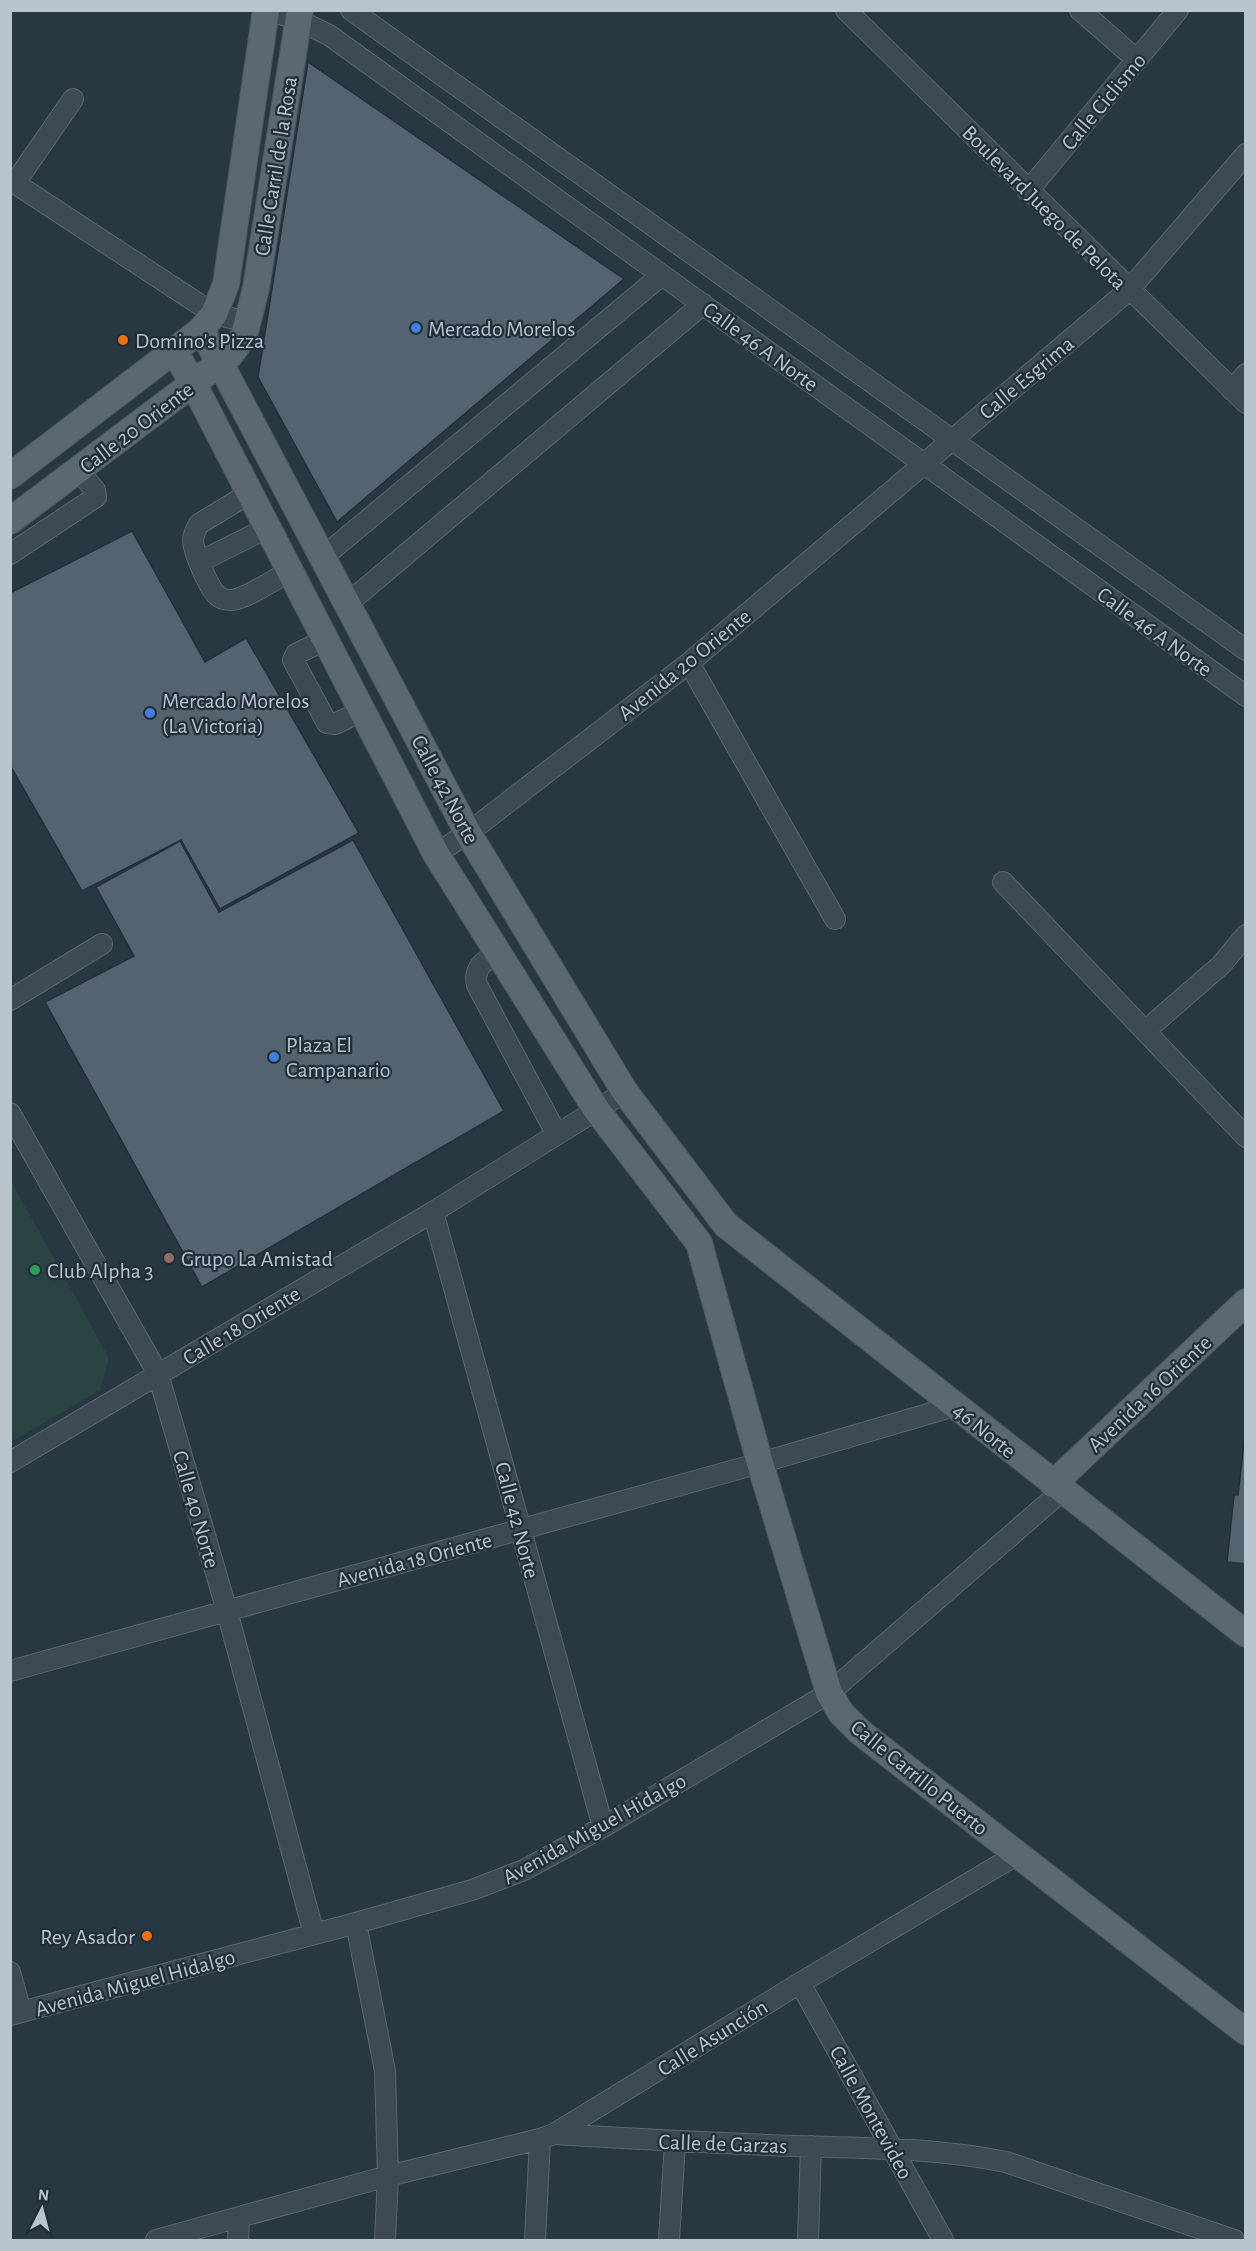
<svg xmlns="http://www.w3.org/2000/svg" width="1256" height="2251" viewBox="0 0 1256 2251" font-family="'Alegreya Sans',sans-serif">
<rect width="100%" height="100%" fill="#283843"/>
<!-- grass -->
<path fill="#2a4443" d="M 11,1181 L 109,1358 L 100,1390 L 11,1442 Z"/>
<!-- building -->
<path fill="#546370" stroke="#23303a" stroke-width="1.5" d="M 308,62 L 624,279 L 337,522 L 258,377 Z
M 132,531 L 205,662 L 246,638 L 359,833 L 220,909 L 181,840 L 82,891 L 10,765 L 10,593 Z
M 353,840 L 504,1111 L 202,1287 L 45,1002 L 134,956 L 96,887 L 180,841 L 219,912 Z
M 1244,1443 L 1246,1443 L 1246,1564 L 1227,1562 L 1234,1495 L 1238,1495 Z"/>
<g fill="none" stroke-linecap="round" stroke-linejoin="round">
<!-- minor casing -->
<g stroke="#5b6770" stroke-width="22">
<path id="minor" d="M 269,10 L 298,20 L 329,35 L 1246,696
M 351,10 L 1246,650
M 846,10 L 1246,403
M 1080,10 L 1137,60
M 10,180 L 214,314 L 248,322
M 15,183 L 73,99
M 1028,191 L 1178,10
M 1232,390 L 1246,374
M 250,493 L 199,524 C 196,529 193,534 193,541 C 194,553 209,589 218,596 C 221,599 226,600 231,600 C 247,599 275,579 290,571
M 10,554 L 96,497 L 95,490 L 78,470
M 323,557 L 662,275
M 199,562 L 267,528
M 347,604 L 703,304
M 325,640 L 296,654 L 293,660 L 327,723 L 335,724 L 362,711
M 689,663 L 835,919
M 436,854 L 468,833 L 689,663 L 1129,290 L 1246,154
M 1003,882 L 1246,1137
M 497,953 C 484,961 473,968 477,985 L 556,1133
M 10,1000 L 102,944
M 1145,1031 L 1221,965 L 1246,935
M 10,1113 L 158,1374 L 227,1611 L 314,1934
M 433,1212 L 603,1827
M 10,1462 L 433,1212 L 625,1092
M 10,1671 L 760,1463 L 955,1406
M 356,1923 L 385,2071 L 388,2176 L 385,2240
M 10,1972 L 21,2012
M 800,1983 L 943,2240
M 10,2015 L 356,1923 L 472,1890 L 524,1870 L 603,1827 L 829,1693 L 1062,1491
M 554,2134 C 635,2139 715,2143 796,2146 C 866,2148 937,2148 1006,2162 L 1234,2240
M 156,2240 L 388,2176 L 540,2139 L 554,2134 L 800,1983 L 1018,1854
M 238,2240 L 239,2218
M 535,2240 L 540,2139
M 669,2240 L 675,2142
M 808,2240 L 811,2146"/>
</g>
<!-- major casing -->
<g stroke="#49555f" stroke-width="28">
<path id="major" d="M 201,330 L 220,363 L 468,833 L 625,1092 L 726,1225 L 1246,1634
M 174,351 L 193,383 L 436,854 L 596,1109 L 699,1243 L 760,1463 L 829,1693 L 841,1713 L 860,1732 L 1246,2032
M 10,476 L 201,330 L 214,314 L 226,284 L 266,10
M 10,521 L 220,363 L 230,355 L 244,336 L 256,288 L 300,10
M 1053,1484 L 1246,1302"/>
</g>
<!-- minor -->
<use href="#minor" stroke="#3d4953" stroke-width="20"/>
<!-- major -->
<use href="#major" stroke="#5b6873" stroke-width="26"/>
</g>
<!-- markers -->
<g fill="#3f7fe0" stroke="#212e38" stroke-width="2">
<circle cx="416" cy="328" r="6"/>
<circle cx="150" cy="713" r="6"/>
<circle cx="274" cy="1057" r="6"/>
</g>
<g fill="#e8710a" stroke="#212e38" stroke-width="2">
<circle cx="123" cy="340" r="6"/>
<circle cx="147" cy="1936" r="6"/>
</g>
<circle fill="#8d6e63" stroke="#212e38" stroke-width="2" cx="169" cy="1258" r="6"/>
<circle fill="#2e9e5b" stroke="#212e38" stroke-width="2" cx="35" cy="1270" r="6"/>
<g text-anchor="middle" stroke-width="4.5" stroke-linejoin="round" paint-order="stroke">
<!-- street labels -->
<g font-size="22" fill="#bac4cc" stroke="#212e38">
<text transform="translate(1103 101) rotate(-50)" y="8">Calle Ciclismo</text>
<text transform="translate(275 166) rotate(-81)" y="8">Calle Carril de la Rosa</text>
<text transform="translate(1045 207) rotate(45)" y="8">Boulevard Juego de Pelota</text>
<text transform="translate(761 346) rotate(36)" y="8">Calle 46 A Norte</text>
<text transform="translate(1026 377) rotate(-40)" y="8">Calle Esgrima</text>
<text transform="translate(136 427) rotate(-37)" y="8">Calle 20 Oriente</text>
<text transform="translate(1155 631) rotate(36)" y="8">Calle 46 A Norte</text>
<text transform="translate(684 664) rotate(-39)" y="8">Avenida 20 Oriente</text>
<text transform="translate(446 789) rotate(62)" y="8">Calle 42 Norte</text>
<text transform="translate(241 1325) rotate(-31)" y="8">Calle 18 Oriente</text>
<text transform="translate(1149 1393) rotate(-43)" y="8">Avenida 16 Oriente</text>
<text transform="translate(985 1430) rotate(39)" y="8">46 Norte</text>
<text transform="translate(197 1509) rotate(74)" y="8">Calle 40 Norte</text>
<text transform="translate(518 1520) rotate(75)" y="8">Calle 42 Norte</text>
<text transform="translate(414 1559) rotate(-15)" y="8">Avenida 18 Oriente</text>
<text transform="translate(920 1777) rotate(39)" y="8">Calle Carrillo Puerto</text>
<text transform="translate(594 1828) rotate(-29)" y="8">Avenida Miguel Hidalgo</text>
<text transform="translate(135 1982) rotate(-15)" y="8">Avenida Miguel Hidalgo</text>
<text transform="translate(712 2037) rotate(-32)" y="8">Calle Asunción</text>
<text transform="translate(872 2112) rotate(61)" y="8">Calle Montevideo</text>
<text transform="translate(723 2143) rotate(2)" y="8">Calle de Garzas</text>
</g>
<!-- poi labels -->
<g font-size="22" fill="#bac4cc" stroke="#212e38" text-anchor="start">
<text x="428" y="336">Mercado Morelos</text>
<text x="135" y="348">Domino's Pizza</text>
<text x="162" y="708">Mercado Morelos<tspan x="162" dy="25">(La Victoria)</tspan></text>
<text x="286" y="1052">Plaza El<tspan x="286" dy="25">Campanario</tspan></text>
<text x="181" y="1266">Grupo La Amistad</text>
<text x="47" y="1278">Club Alpha 3</text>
<text x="135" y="1944" text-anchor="end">Rey Asador</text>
</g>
</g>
<!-- border -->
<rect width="1256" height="2251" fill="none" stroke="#bac4cc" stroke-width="24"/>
<!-- north arrow -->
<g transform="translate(42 2209) rotate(6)" stroke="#212e38" stroke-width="4.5" paint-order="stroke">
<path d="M0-4.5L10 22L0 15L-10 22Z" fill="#bac4cc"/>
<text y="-9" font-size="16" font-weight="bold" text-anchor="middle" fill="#bac4cc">N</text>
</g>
</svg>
